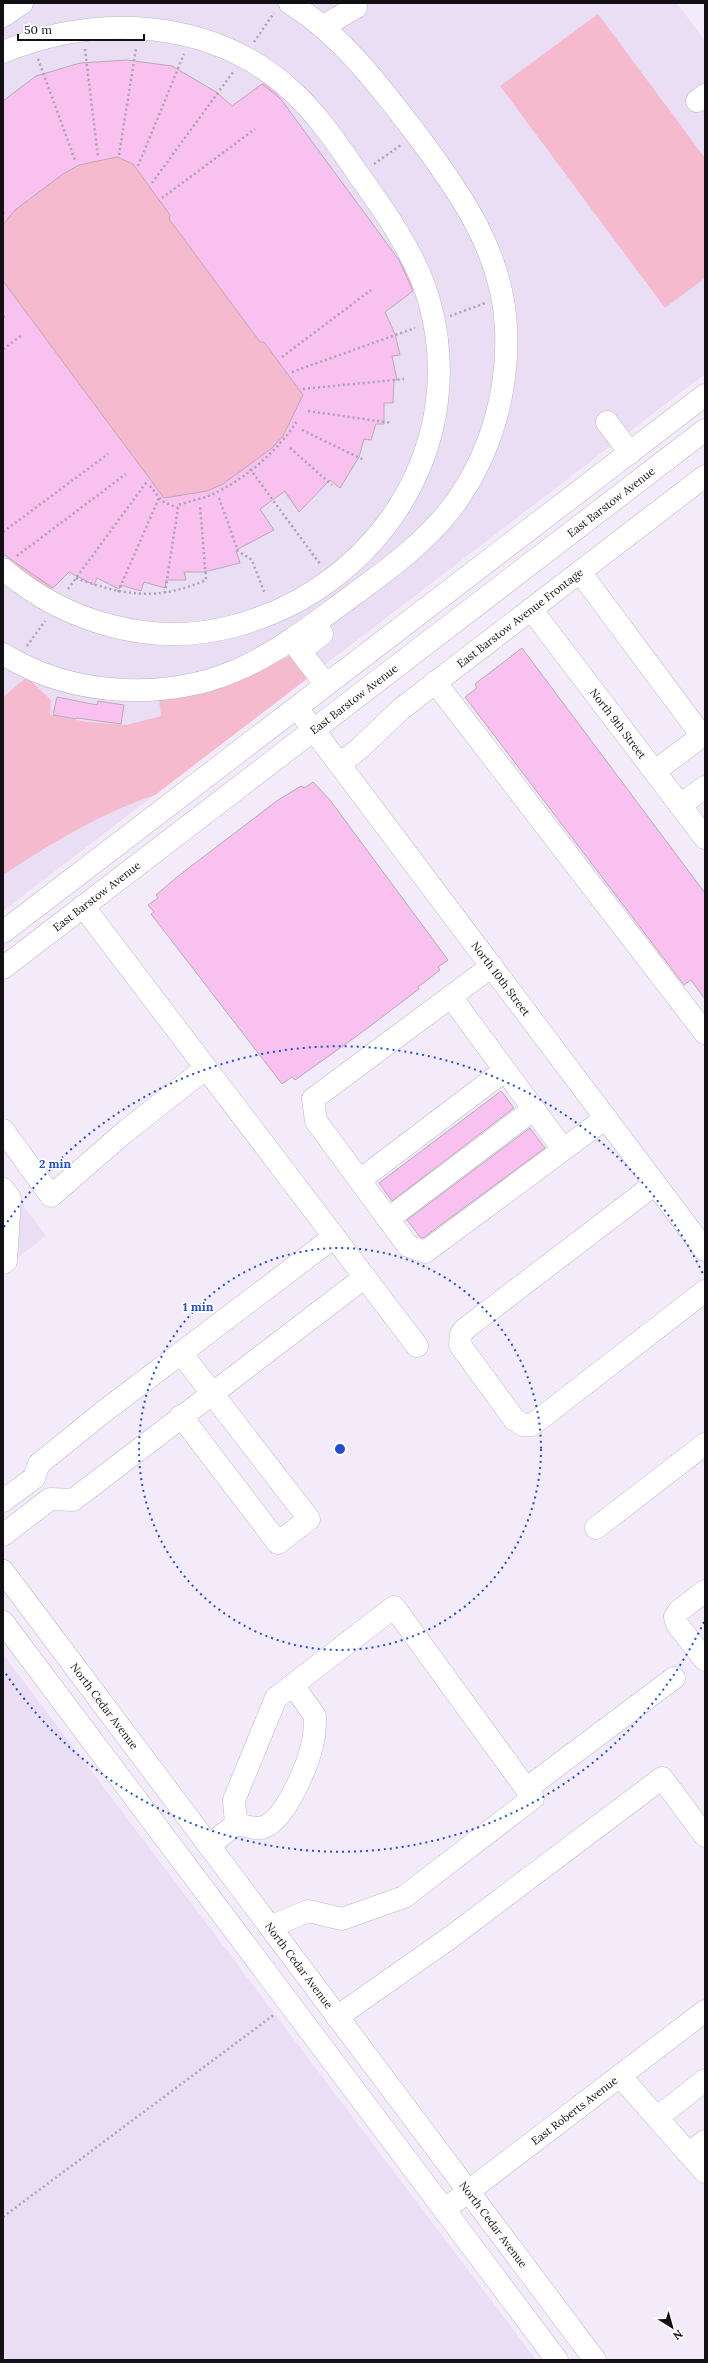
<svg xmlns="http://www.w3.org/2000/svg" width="708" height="2363" viewBox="0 0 708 2363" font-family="Lora,serif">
<rect width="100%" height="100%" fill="#f3ebfa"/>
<!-- built -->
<path fill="#eadef4" d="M 3,3 L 677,3 L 705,41 L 705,374 L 3,911 Z
M 3,1178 L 46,1236 L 3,1269 Z
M 3,1654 L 536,2360 L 3,2360 Z"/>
<!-- green -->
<path fill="#f6bacf" d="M 598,14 L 705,158 L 705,278 L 665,308 L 500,86 Z
M 127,60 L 172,66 L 216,92 L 232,106 L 267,80 L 418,287 L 385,312 L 395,334 L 400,355 L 392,356 L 397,380 L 394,380 L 393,403 L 384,403 L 384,424 L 376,424 L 371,440 L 364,439 L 359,457 L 340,488 L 330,480 L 299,512 L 284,492 L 260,509 L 274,530 L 236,550 L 240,563 L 204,572 L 185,572 L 186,580 L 166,580 L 165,588 L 144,582 L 141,591 L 120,585 L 119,589 L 97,578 L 94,585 L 69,572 L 45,596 L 11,559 L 3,554 L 3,101 L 80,63 Z
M 290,656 L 308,678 L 155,795 C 101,813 50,844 3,875 L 3,697 L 27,677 L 51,700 L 50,715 L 88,722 L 126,725 L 161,716 L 159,699 L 230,682 Z"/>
<!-- building -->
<path fill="#f9c1ef" stroke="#b8abb5" d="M 127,60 L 172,66 L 216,92 L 232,106 L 262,84 L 280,98 L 399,260 L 413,291 L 385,312 L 395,334 L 400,355 L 392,356 L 397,380 L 394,380 L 393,403 L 384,403 L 384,424 L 376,424 L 371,440 L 364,439 L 359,457 L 340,488 L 330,480 L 299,512 L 285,491 L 260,509 L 274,530 L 236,550 L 240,563 L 204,572 L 184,572 L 186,580 L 166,580 L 165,588 L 144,582 L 141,591 L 120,585 L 119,589 L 97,578 L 94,585 L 69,572 L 53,588 L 3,554 L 3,281 L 164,498 L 207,491 L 223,484 L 272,448 L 283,436 L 303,395 L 264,342 L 260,342 L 169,219 L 170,215 L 133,164 L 117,157 L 79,165 L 63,174 L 15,210 L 3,225 L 3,101 L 36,76 L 80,63 Z
M 522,648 L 705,893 L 705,999 L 691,980 L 684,985 L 465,697 L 477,688 L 475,684 Z
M 57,697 L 97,705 L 98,701 L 124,705 L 121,724 L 77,718 L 76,719 L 53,715 Z
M 313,782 L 330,800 L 448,960 L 438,967 L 440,970 L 418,987 L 419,989 L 361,1033 L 295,1080 L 292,1077 L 282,1084 L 151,914 L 154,912 L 148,905 L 158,898 L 156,895 L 177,877 L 278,800 L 301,786 L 304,788 Z
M 501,1091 L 514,1108 L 392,1201 L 379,1183 Z
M 530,1128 L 545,1148 L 423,1238 L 420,1237 L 407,1220 Z"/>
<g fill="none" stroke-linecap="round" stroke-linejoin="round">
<!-- minor casing -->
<g stroke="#bfb7c5" stroke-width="23">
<g id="minor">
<path d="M 3,16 L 22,3"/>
<path d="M 324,26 L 356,7"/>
<path d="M 3,52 C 99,13 213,18 293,92 C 319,116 338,145 358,174 C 385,212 414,252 428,297 C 472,444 378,588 234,626 C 153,648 66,623 3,569"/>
<path d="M 697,101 L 705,95"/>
<path d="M 607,422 L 630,453"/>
<path d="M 580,572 L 702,736 L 655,771"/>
<path id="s1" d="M 531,609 L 705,838"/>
<path d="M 322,634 L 300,651 L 326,685"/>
<path d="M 3,654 C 74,698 173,702 248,665 C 282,648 311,626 341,604 C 379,576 421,547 450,510 C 490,458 509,393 506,328 C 503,255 462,195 420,139 C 382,89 344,37 290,3"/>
<path d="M 435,682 L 705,1033"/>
<path id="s2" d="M 297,708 L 705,1250"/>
<path id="s3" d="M 340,764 L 360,748 L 401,709 L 705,476"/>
<path d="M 680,805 L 705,787"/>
<path d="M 83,906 L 417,1346"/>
<path d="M 492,966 L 313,1099 L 316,1121 L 408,1246 L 425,1252 L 606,1118"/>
<path d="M 451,997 L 563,1149"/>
<path d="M 3,1130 L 51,1196 L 126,1131 L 206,1068"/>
<path d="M 360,1180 L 505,1070"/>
<path d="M 655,1184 L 465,1329 L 461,1334 L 460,1345 L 514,1419 L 523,1425 L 532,1425 L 705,1291"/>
<path d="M 3,1189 L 10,1198 L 6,1261 L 3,1263"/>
<path d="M 388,1219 L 534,1109"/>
<path d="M 181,1353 L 309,1519 L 278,1543 L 181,1416"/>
<path d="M 3,1501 L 34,1478 L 39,1464 L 102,1413 L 334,1237"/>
<path d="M 596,1528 L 705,1444"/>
<path d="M 3,1535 L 50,1499 L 73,1500 L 365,1277"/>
<path d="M 705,1591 L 679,1611 L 675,1617 L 677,1624 L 705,1660"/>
<path d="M 526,1789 L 674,1678"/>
<path d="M 236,1824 C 244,1825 255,1830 264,1827 C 286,1819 309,1763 313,1741 C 315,1733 315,1724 315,1716 L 293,1685"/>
<path d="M 209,1846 L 236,1824 L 234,1800 L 276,1698 L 394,1607 L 533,1798 L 404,1897 L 342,1919 L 308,1911 L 270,1927"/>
<path d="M 337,2017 L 451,1937 L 662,1778 L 705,1836"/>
<path d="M 620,2076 L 705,2172"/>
<path d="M 658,2117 L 705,2080"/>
<path d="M 689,2153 L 705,2141"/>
<path id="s4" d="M 444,2210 L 705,2011"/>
</g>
</g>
<!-- major casing -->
<g stroke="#bfb7c5" stroke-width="23">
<g id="major">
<path d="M 3,932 L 705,395"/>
<path id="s5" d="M 3,968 L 705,430"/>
<path id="s6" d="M 3,1571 L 595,2360"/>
<path d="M 3,1622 L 557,2360"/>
</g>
</g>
<!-- path -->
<path stroke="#a9a3af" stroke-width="2.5" stroke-dasharray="2 3" stroke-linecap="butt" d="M 254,42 L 274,13
M 85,49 L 98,157
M 38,59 L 75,160
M 119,155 L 136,48
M 374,164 L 401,145
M 138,166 L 184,54
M 152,183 L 233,72
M 162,198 L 255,129
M 3,213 L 4,214
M 450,316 L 485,303
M 3,317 L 6,315
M 3,349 L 21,336
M 282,357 L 371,290
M 292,372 L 415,328
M 303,389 L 404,379
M 308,411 L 392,423
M 302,430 L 364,460
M 290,448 L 332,485
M 250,469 L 320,564
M 150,486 L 162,501 L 178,508 L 179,505 C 189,501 201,499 211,495 C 244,480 278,451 297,421
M 219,498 L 238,551 L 252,560 L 265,594
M 3,532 L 108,454
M 17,556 L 126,474
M 76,578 C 124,596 158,601 206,580 L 200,505
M 68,589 L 148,480
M 118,592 L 159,498
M 165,593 L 178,508
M 27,646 L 45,621
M 3,2217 L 275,2014"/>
<!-- minor -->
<use href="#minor" stroke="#fff" stroke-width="22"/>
<!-- major -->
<use href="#major" stroke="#fff" stroke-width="22"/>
</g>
<!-- distance rings -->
<g fill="none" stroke="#1d4ed8" stroke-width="2" stroke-dasharray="2 4">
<circle cx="340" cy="1449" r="201"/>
<path d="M704 1622A403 403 0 0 1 4 1671M4 1227A403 403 0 0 1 704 1276"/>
</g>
<g text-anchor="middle" stroke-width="3.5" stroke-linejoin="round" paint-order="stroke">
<!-- street labels -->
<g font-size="11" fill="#131015" stroke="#fff">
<text dy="4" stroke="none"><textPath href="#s5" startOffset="766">East Barstow Avenue</textPath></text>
<text dy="4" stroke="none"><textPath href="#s3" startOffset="232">East Barstow Avenue Frontage</textPath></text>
<text dy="4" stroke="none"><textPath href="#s5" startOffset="442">East Barstow Avenue</textPath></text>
<text dy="4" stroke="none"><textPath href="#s1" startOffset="144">North 9th Street</textPath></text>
<text dy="4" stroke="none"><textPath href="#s5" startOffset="118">East Barstow Avenue</textPath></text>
<text dy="4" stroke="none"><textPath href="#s2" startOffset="339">North 10th Street</textPath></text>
<text dy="4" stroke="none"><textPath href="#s6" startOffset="169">North Cedar Avenue</textPath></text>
<text dy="4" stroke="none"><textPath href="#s6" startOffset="493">North Cedar Avenue</textPath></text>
<text dy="4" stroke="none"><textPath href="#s4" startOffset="164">East Roberts Avenue</textPath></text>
<text dy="4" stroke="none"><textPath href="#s6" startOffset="817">North Cedar Avenue</textPath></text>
</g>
</g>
<circle cx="340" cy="1449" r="6" fill="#1d4ed8" stroke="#fff" stroke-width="2"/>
<g font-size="12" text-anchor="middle" font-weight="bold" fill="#1d4ed8" stroke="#fff" stroke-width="3.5" stroke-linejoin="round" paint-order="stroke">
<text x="55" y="1168">2 min</text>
<text x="198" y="1311">1 min</text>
</g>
<!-- border -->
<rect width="708" height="2363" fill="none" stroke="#131015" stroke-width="8"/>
<!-- north arrow -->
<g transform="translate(672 2327) rotate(143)" stroke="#ffffff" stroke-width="3" paint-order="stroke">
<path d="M0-3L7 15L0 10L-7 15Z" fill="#131015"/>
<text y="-6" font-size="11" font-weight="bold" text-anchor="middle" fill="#131015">N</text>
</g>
<!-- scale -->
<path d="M18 34v6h126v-6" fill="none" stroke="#131015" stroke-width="2"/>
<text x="24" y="34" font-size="12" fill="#131015" stroke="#ffffff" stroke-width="3" paint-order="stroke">50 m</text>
</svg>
